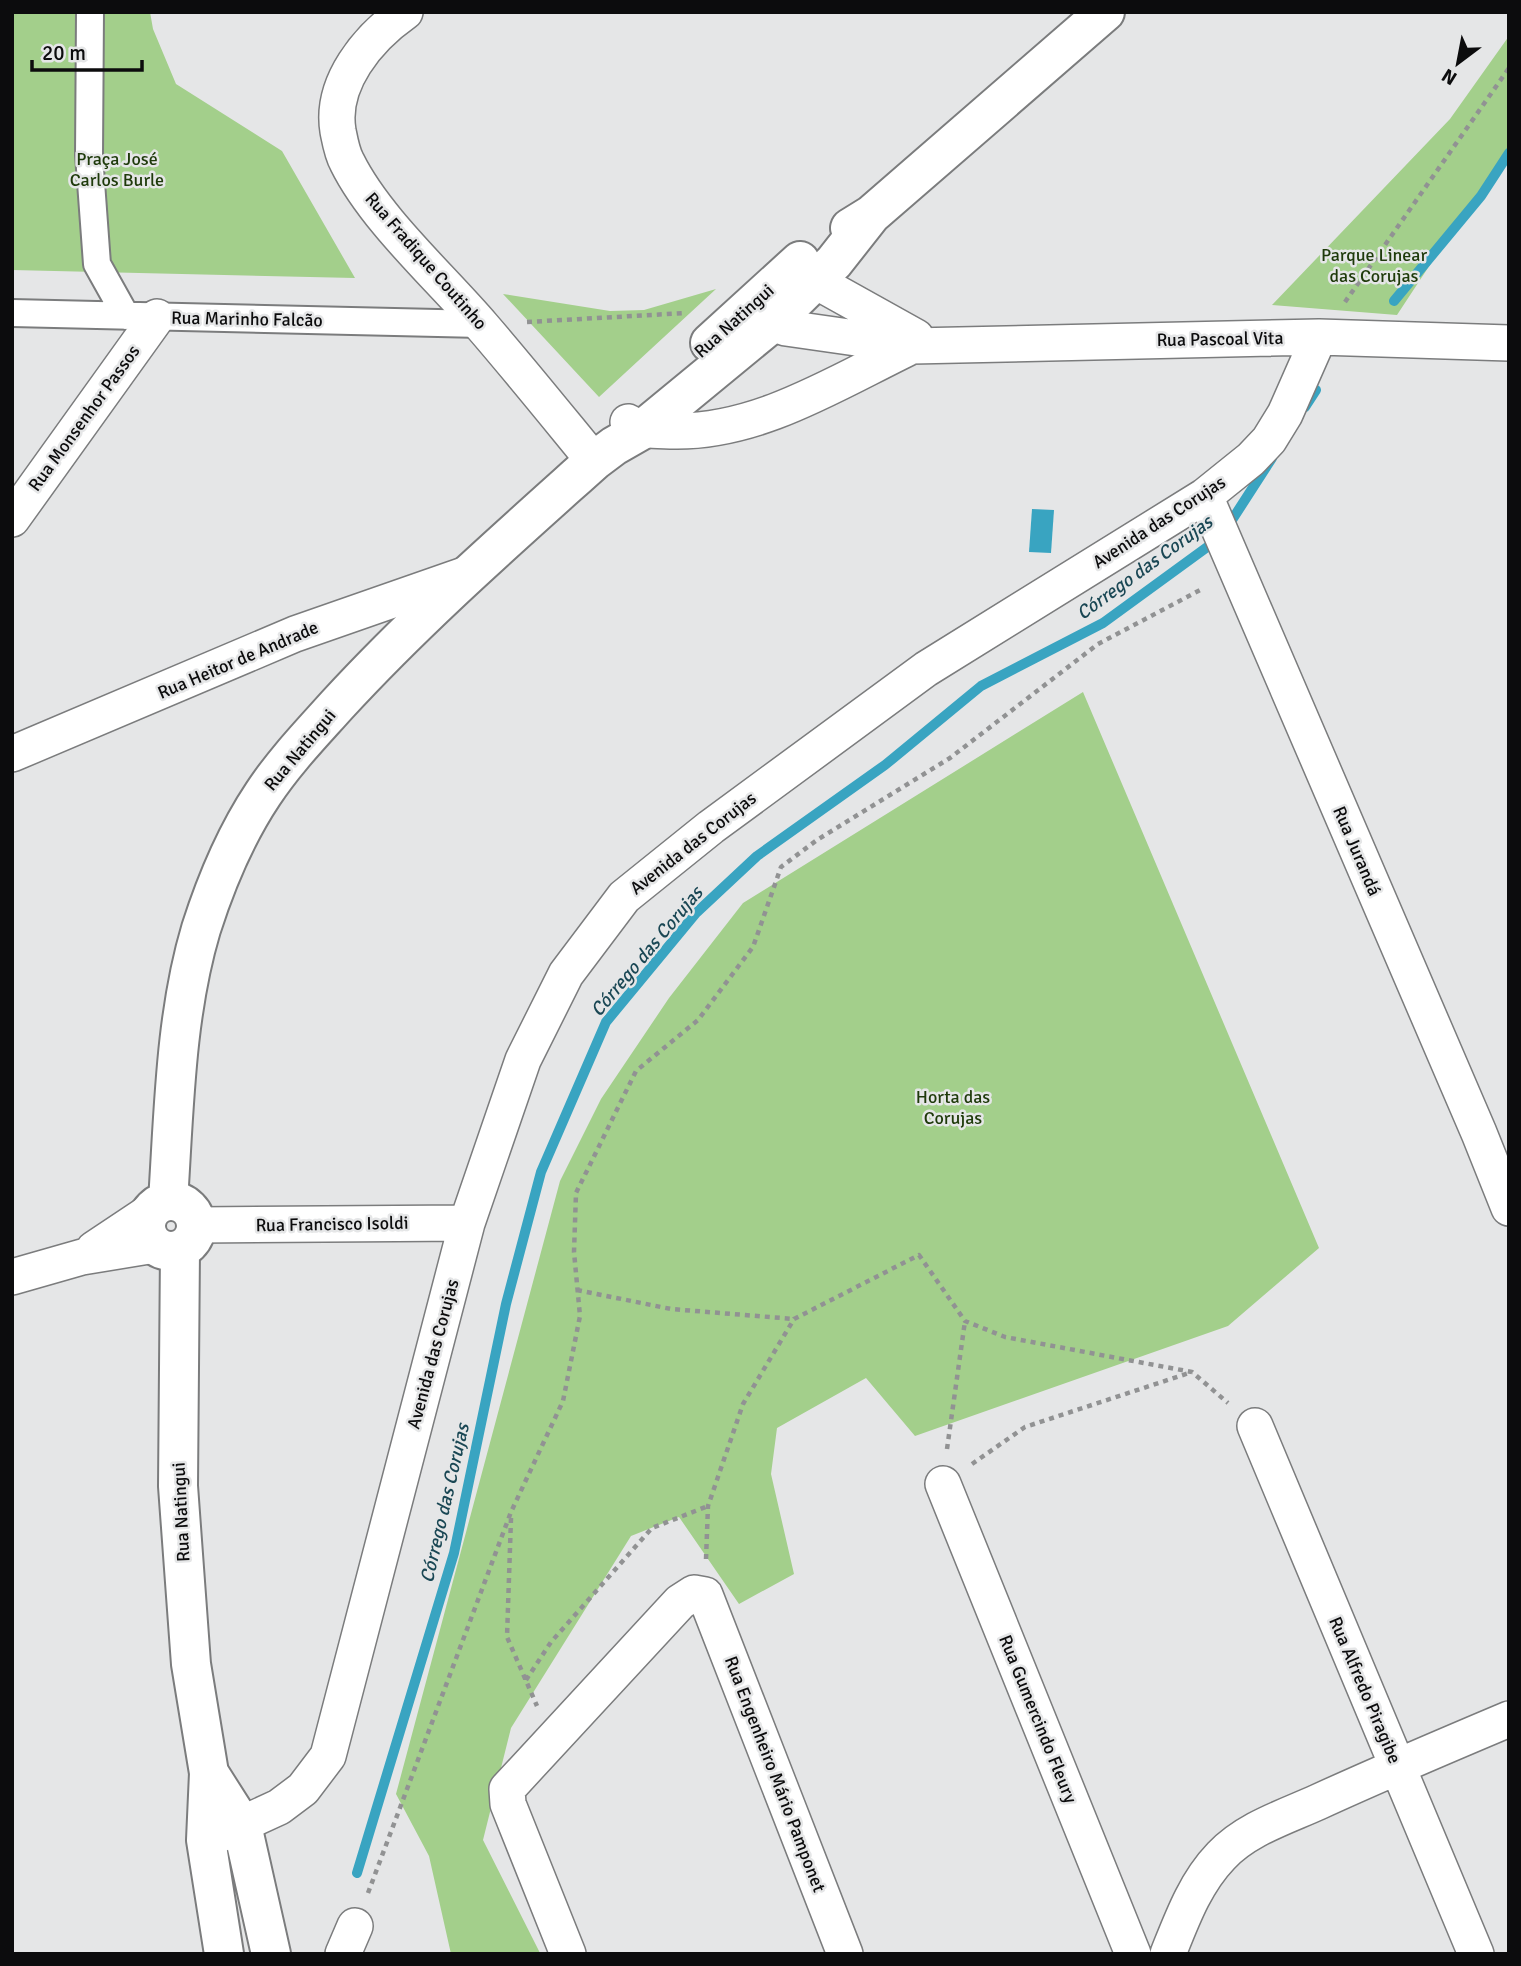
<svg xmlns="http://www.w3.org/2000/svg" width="1521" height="1966" viewBox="0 0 1521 1966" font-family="Signika,sans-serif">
<rect width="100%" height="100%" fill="#e5e6e7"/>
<!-- green -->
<path fill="#a3cf8b" d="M 12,12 L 150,12 L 153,29 L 176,84 L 282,151 L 355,278 L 12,270 Z
M 1509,36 L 1509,153 L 1468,207 L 1397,315 L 1272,305 L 1450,119 Z
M 716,289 L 599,397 L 503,294 L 610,311 L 644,310 Z
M 1083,692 L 1319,1248 L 1228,1326 L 915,1436 L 866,1378 L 777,1428 L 771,1474 L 794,1574 L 739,1604 L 679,1517 L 631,1536 L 511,1728 L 483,1840 L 540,1953 L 451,1954 L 429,1856 L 396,1794 L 560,1181 L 601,1099 L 669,998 L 743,903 Z"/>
<!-- water -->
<path fill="#39a4c1" d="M 1032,509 L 1054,510 L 1051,553 L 1029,552 Z"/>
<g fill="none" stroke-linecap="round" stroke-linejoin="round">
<!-- stream -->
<path stroke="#39a4c1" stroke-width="10" d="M 1394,301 L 1481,196 L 1509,153
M 1305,407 L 1316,390
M 357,1873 L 454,1553 L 506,1304 L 541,1172 L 606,1022 L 696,913 L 757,856 L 885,765 L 981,686 L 1103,623 L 1221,537 L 1272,458"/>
<!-- pedestrian casing -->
<g stroke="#7b7c7d" stroke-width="30">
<path id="pedestrian" d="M 90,12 L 89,155 L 97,264 L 126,316
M 12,313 L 481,324"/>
</g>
<!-- minor casing -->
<g stroke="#7b7c7d" stroke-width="38">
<path id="minor" d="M 405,12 C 368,38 330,83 338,131 C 340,141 342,153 347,162 C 375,219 440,277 482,326 C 520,370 557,416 594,461
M 792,268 L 916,337
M 752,310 L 772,323 L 786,328 L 912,346 L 1319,337 L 1509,343
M 628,422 C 646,432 654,430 675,431 C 760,432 837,382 912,346
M 1205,496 L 1479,1133 L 1509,1208
M 12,519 L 157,317
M 12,754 L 295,634 L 467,574
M 197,1225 L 467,1223
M 94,1249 L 151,1211
M 12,1277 L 82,1257 L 155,1245
M 1255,1426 L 1476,1954
M 943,1484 L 1133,1954
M 216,1836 L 279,1807 L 303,1789 L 328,1756 L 467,1223 L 523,1060 L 566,974 L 624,897 L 711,827 L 926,669 L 1205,496 L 1251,459 L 1269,440 L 1285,414 L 1319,337
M 343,1954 L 355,1926
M 568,1954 L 508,1804 L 507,1789 L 680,1602 L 694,1593 L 705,1595 L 845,1954
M 1168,1954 C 1182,1919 1195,1883 1221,1856 C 1246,1829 1285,1817 1318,1802 C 1381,1773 1445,1746 1509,1719"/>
</g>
<!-- tertiary casing -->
<g stroke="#7b7c7d" stroke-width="42">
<path id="tertiary" d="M 850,228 L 871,215 L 1105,12
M 710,343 L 800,261
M146 1226a25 25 0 1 1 50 0a25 25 0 1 1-50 0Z
M 168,1201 C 174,1111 175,1016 201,929 C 216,882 235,836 263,794 C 284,762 311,734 337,705 C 417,618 506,540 594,461 L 614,446 L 642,430 L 772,323 L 834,262 L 871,215
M 180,1250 L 178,1486 L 191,1664 L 209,1773 L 206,1840 L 224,1954
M 209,1773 L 242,1825 L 271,1954"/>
</g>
<!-- path -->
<path stroke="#919293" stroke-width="4.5" stroke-dasharray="5 5" stroke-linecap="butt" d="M 1345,302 L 1509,68
M 527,322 L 686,313
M 577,1290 L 671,1309 L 794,1319
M 947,1449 L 965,1321
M 972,1464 L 1025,1427 L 1192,1372
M 511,1518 L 507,1637 L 537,1706
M 706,1559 L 708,1506 L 743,1404 L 794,1319 L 919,1255 L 965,1321 L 1005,1337 L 1192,1372 L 1228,1403
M 526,1680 L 551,1642 L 652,1528 L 708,1506
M 368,1893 L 511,1512 L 563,1401 L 580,1316 L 574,1252 L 576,1193 L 636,1071 L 698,1020 L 753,947 L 781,867 L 817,840 L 950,758 L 1098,644 L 1204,588"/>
<!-- pedestrian -->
<use href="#pedestrian" stroke="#fff" stroke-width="26"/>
<!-- minor -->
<use href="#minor" stroke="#fff" stroke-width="35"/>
<!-- tertiary -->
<use href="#tertiary" stroke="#fff" stroke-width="38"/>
</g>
<g text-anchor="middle" stroke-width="5" stroke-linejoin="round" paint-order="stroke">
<!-- park labels -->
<g font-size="18" fill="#1e3a0a" stroke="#e5e6e7">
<text x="117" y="165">Praça José<tspan x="117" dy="21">Carlos Burle</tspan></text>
<text x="1374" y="261">Parque Linear<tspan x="1374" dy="21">das Corujas</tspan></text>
<text x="953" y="1103">Horta das<tspan x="953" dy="21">Corujas</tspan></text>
</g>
<!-- street labels -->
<g font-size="18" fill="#0c0c0d" stroke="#e5e6e7">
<text transform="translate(426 261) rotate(49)" y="6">Rua Fradique Coutinho</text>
<text transform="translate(247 319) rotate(1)" y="6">Rua Marinho Falcão</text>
<text transform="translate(734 321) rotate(-42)" y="6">Rua Natingui</text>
<text transform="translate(1220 339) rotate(-1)" y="6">Rua Pascoal Vita</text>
<text transform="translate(84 418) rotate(-54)" y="6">Rua Monsenhor Passos</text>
<text transform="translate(1159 522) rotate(-33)" y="6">Avenida das Corujas</text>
<text transform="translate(238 660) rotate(-23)" y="6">Rua Heitor de Andrade</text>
<text transform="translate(300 750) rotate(-50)" y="6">Rua Natingui</text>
<text transform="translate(693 843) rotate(-38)" y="6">Avenida das Corujas</text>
<text transform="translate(1357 851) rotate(67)" y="6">Rua Jurandá</text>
<text transform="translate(332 1224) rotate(-1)" y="6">Rua Francisco Isoldi</text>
<text transform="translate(433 1354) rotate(-75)" y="6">Avenida das Corujas</text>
<text transform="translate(181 1512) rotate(-93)" y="6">Rua Natingui</text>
<text transform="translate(1365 1690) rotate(67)" y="6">Rua Alfredo Piragibe</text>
<text transform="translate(1038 1719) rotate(68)" y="6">Rua Gumercindo Fleury</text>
<text transform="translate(775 1774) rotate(69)" y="6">Rua Engenheiro Mário Pamponet</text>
</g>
<!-- water labels -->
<g font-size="19" font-style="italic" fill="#1a4754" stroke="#e5e6e7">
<text transform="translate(1144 567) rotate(-36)" y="7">Córrego das Corujas</text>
<text transform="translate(646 951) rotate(-50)" y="7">Córrego das Corujas</text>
<text transform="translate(444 1503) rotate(-77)" y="7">Córrego das Corujas</text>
</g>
</g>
<!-- border -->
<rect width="1521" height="1966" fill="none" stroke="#0c0c0d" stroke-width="28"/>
<!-- north arrow -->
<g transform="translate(1458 63) rotate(212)" stroke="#e5e6e7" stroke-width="5" paint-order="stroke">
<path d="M0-5L12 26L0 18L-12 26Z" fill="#0c0c0d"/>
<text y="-10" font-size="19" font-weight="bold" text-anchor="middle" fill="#0c0c0d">N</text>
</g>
<!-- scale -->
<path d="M32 60v10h110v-10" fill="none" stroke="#0c0c0d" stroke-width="3.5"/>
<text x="42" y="60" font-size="21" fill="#0c0c0d" stroke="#e5e6e7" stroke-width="5" paint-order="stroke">20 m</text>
</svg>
